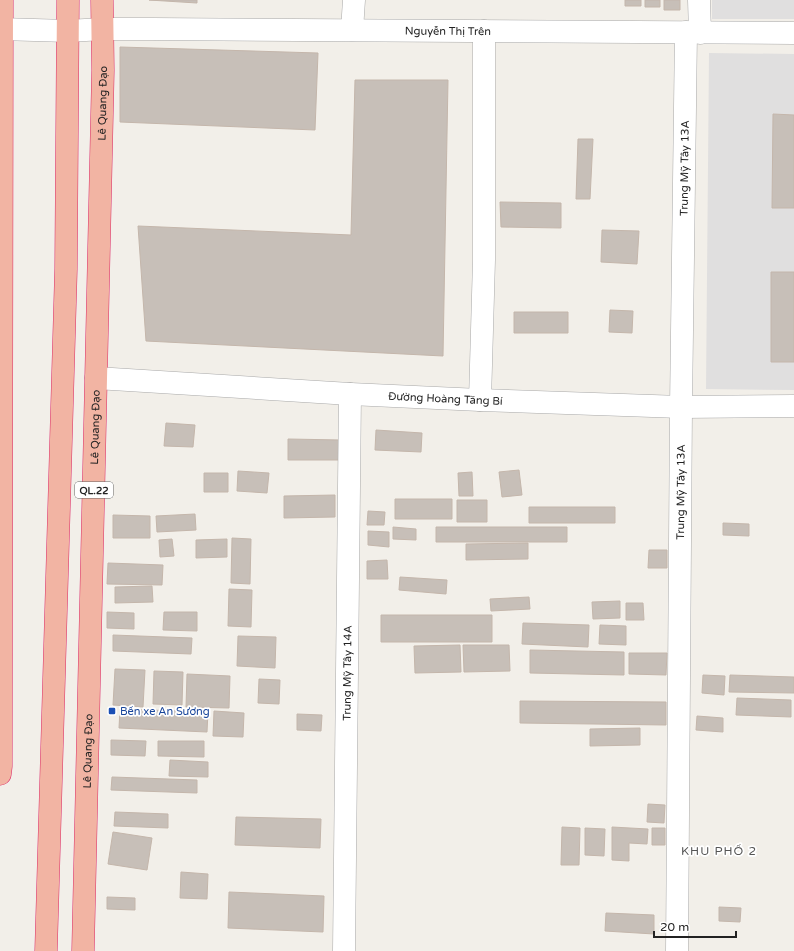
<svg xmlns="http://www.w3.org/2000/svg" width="794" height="951" viewBox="0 0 794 951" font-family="'Varela Round',sans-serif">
<rect width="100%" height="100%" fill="#f2efe9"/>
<!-- residential -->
<path fill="#e0dfdf" d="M 712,0 L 794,0 L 794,19 L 712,19 Z
M 709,53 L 794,54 L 794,390 L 706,389 Z"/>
<!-- building -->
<path fill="#c7bfb8" stroke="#c4b6ab" d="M 149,0 L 197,0 L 197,3 Z
M 625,0 L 641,0 L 641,6 L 625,6 Z
M 645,0 L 660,0 L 660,7 L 645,7 Z
M 664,0 L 680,0 L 680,10 L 664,10 Z
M 120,47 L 318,53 L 315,130 L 120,122 Z
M 355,80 L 448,80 L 443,356 L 146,341 L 138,226 L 351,235 Z
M 773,114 L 794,115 L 794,208 L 772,208 Z
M 578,139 L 593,139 L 590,199 L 576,199 Z
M 500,202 L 561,203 L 561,228 L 501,227 Z
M 602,230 L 639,231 L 637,264 L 601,262 Z
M 771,272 L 794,272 L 794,362 L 771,362 Z
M 610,310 L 633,311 L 632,333 L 609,332 Z
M 514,312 L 568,312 L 568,333 L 514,333 Z
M 166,423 L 195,425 L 193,447 L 164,446 Z
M 376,430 L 422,433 L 421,452 L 375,450 Z
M 288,439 L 341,440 L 341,460 L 288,460 Z
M 519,470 L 522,495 L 502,497 L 499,472 Z
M 238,471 L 269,473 L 267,493 L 237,491 Z
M 472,472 L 473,496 L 459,496 L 458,473 Z
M 204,473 L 228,473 L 228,492 L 204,492 Z
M 335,495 L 335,517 L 284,518 L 284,496 Z
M 395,499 L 452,499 L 452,519 L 395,519 Z
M 457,500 L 487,500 L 487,522 L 457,522 Z
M 529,507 L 615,507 L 615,523 L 529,523 Z
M 368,511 L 385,512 L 384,525 L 367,525 Z
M 195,514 L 196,530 L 157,532 L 156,516 Z
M 113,515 L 150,516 L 150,538 L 113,538 Z
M 723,523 L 749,524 L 749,536 L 723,535 Z
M 393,527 L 416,529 L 416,540 L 393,539 Z
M 436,527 L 567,527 L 567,542 L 436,542 Z
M 368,531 L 389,532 L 389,547 L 368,545 Z
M 232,538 L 251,539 L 250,584 L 231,583 Z
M 172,539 L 174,556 L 160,557 L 159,540 Z
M 227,539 L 227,557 L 196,558 L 196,540 Z
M 528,543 L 528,559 L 466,560 L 466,544 Z
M 649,550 L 667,550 L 667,568 L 648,568 Z
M 387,560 L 388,579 L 367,579 L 367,561 Z
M 108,563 L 163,565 L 162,585 L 107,584 Z
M 400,577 L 447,580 L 446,594 L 399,590 Z
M 152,586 L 153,602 L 115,603 L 115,587 Z
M 229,589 L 252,590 L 251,627 L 228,626 Z
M 529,597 L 530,609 L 491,611 L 490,599 Z
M 620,601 L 620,618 L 593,619 L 592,602 Z
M 626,603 L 643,603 L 644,620 L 626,620 Z
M 107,612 L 134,613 L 134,629 L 107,628 Z
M 164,612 L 197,612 L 197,631 L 163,630 Z
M 381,615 L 492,615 L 492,642 L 381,642 Z
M 523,623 L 589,625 L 588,647 L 522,644 Z
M 600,625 L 626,626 L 626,645 L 599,644 Z
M 113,635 L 192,638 L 191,654 L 113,651 Z
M 238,636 L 276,637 L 275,668 L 237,666 Z
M 460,645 L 461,672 L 415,673 L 414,646 Z
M 463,645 L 509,645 L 510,671 L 464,672 Z
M 530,650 L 624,652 L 624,675 L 530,673 Z
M 629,653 L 667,653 L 666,675 L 629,674 Z
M 115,669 L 145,670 L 143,707 L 113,705 Z
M 154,671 L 183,672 L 182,705 L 153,704 Z
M 187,674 L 230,676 L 229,708 L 186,707 Z
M 703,675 L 725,676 L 724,695 L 702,693 Z
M 730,675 L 794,677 L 794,693 L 729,692 Z
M 259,679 L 280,680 L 279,704 L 258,703 Z
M 737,698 L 791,700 L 791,717 L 736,715 Z
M 520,701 L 666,702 L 666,725 L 520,723 Z
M 120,709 L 208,712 L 207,732 L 119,728 Z
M 214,711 L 244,713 L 243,737 L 213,736 Z
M 297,714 L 322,715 L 321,731 L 297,730 Z
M 697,716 L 723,718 L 723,732 L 696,730 Z
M 640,728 L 640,745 L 590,746 L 590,729 Z
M 111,740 L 146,741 L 145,756 L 111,755 Z
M 158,741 L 204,741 L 204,757 L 158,756 Z
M 170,760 L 208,762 L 208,777 L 169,776 Z
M 112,777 L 197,780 L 197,793 L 111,790 Z
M 648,804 L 665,805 L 664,823 L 647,822 Z
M 115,812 L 168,814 L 168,828 L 114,826 Z
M 236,817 L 321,819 L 320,848 L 235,845 Z
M 562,827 L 580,828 L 579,865 L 561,865 Z
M 612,827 L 648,829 L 647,844 L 629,843 L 629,861 L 612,860 Z
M 585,828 L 605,829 L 604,856 L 585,855 Z
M 652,828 L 665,828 L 665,845 L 652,845 Z
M 113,832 L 152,838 L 147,870 L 108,864 Z
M 181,872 L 208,874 L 207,899 L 180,898 Z
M 229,892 L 324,896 L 323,932 L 228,928 Z
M 107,897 L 135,898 L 135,910 L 107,909 Z
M 719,907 L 741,908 L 740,922 L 719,921 Z
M 606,913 L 654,915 L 654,934 L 605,931 Z"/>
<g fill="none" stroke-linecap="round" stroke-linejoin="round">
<!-- minor casing -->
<g stroke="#a9a9a9" stroke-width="23">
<g id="minor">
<path d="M 699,0 L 700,33"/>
<path id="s1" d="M 0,29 L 68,31 L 103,29 L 152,29 L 794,33"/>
<path d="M 352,30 L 354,0"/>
<path id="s2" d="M 96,378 L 350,394 L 480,400 L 681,407 L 794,406"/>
<path d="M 480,400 L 484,260 L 484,31"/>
<path id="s3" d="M 344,951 L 350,394"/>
<path id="s4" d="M 677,951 L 681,407 L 686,32"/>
</g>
</g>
<!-- trunk casing -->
<g stroke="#dc2a67" stroke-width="23">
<g id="trunk">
<path d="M 0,774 L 1,766 L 2,0"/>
<path d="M 46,951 L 66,269 L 68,0"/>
<path id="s5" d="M 83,951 L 103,70 L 102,0"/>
</g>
</g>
<!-- minor -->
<use href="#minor" stroke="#fff" stroke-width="22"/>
<!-- trunk -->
<use href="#trunk" stroke="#f2b4a3" stroke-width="22"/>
</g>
<!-- markers -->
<rect fill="#1a4fb4" stroke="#fff" stroke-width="1.5" x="108" y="707" width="8" height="8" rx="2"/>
<g text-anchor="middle" stroke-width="3.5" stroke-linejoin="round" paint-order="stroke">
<!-- shield labels -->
<rect fill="#fff" stroke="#646464" stroke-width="1" x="75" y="482" width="38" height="16" rx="3"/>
<g font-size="10" font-weight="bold" fill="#222">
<text x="94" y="494">QL.22</text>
</g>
<!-- street labels -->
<g font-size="11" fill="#222" stroke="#fff">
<text dy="4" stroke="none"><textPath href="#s1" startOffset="448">Nguyễn Thị Trên</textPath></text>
<text dy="4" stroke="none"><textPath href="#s5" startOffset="848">Lê Quang Đạo</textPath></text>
<text dy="4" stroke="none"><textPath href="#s4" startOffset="783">Trung Mỹ Tây 13A</textPath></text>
<text dy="4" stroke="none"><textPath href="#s2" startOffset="350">Đường Hoàng Tăng Bí</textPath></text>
<text dy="4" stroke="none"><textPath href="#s5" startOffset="524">Lê Quang Đạo</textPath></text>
<text dy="4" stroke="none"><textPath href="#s4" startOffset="459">Trung Mỹ Tây 13A</textPath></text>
<text dy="4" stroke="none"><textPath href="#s3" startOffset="278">Trung Mỹ Tây 14A</textPath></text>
<text dy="4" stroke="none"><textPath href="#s5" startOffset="200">Lê Quang Đạo</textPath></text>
</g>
<!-- transit labels -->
<g font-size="11" fill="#164399" stroke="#fff" text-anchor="start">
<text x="120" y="715">Bến xe An Sương</text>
</g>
<!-- neighbourhood labels -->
<g font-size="12" letter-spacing="1" fill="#555" stroke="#fff">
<text x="719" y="855">KHU PHỐ 2</text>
</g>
</g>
<!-- scale -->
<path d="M654 931v6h82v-6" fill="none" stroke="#222222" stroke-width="2"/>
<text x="660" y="931" font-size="12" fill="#222222" stroke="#ffffff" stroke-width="3" paint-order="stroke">20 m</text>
</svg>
